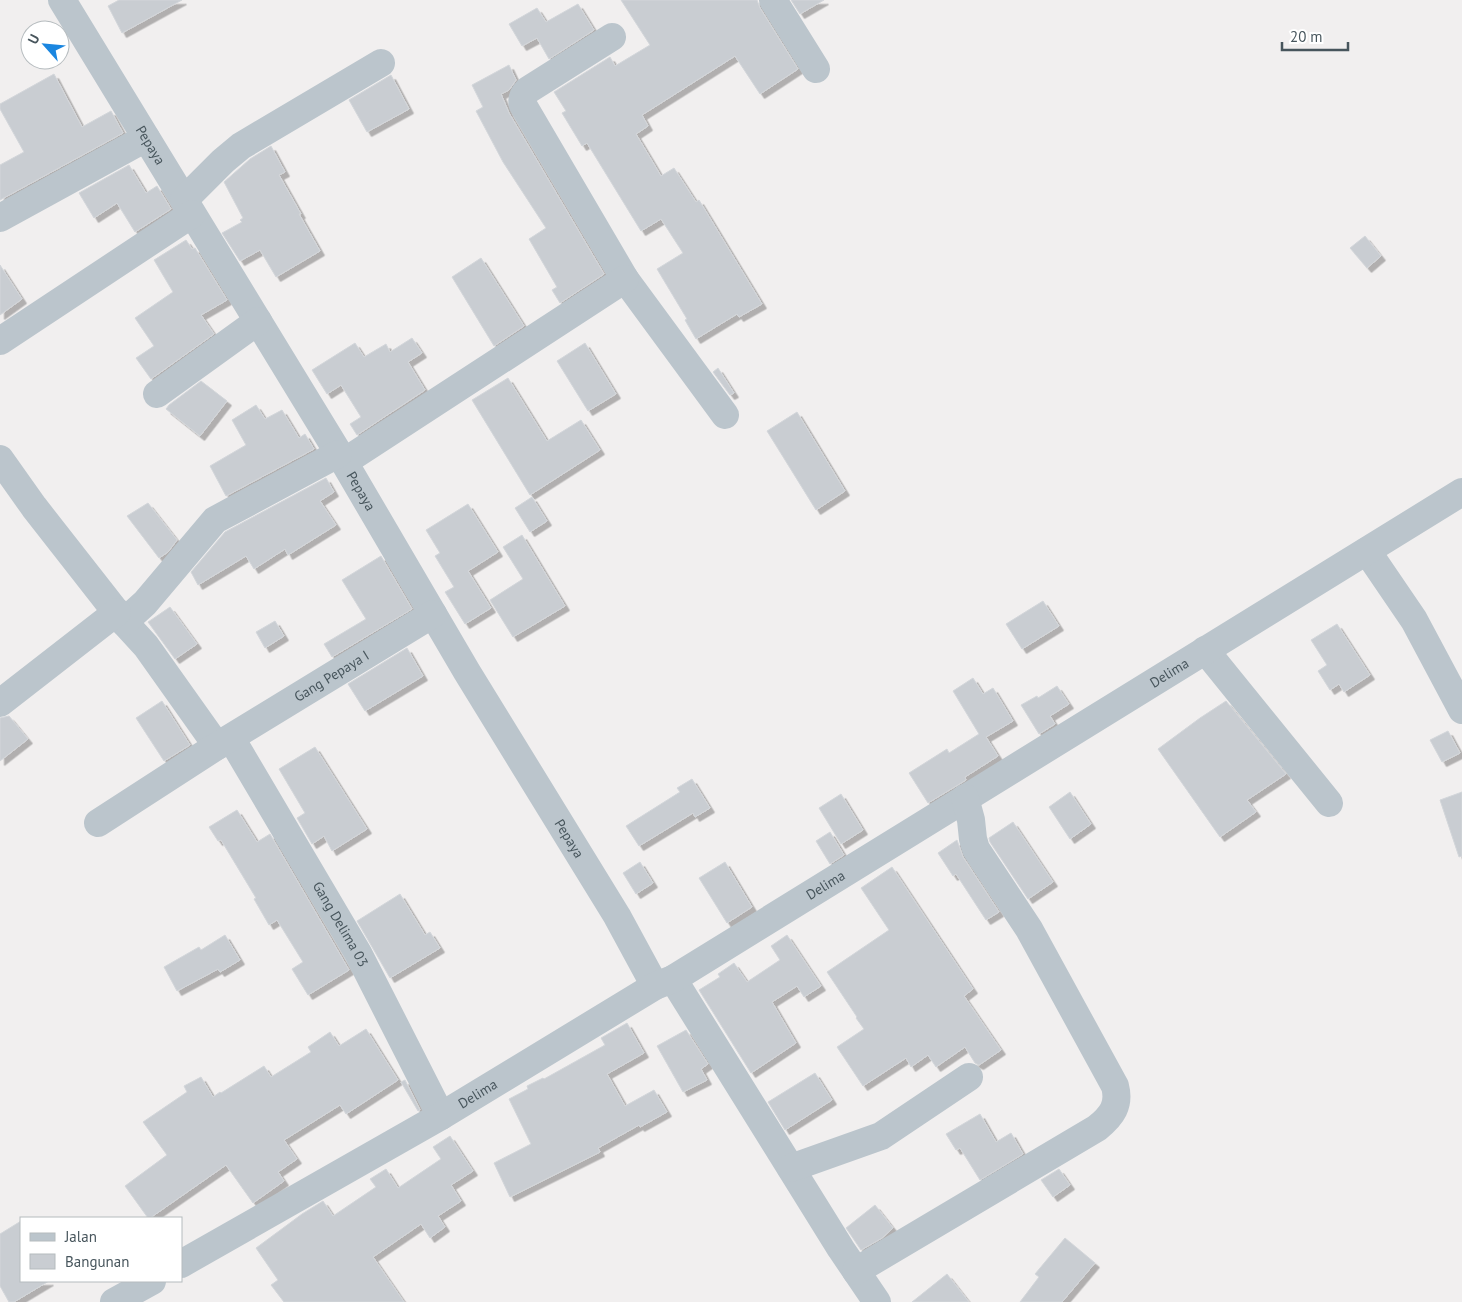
<svg xmlns="http://www.w3.org/2000/svg" width="1462" height="1302" viewBox="0 0 1462 1302" font-family="'PT Sans',sans-serif">
<defs>
<filter id="shadow"><feDropShadow dx="4.5" dy="4.5" stdDeviation="0" flood-color="#0004"/></filter>
</defs>
<rect width="100%" height="100%" fill="#f1efef"/>
<!-- building -->
<path fill="#c9cdd2" stroke="#d3d6da" filter="url(#shadow)" d="M 119,0 L 182,0 L 122,33 L 108,6 Z
M 621,0 L 757,0 L 760,8 L 798,69 L 760,94 L 735,56 L 642,115 L 648,126 L 636,134 L 661,176 L 674,168 L 696,202 L 699,200 L 762,304 L 739,317 L 737,314 L 696,339 L 685,320 L 687,319 L 657,269 L 683,253 L 661,219 L 641,231 L 587,143 L 582,146 L 562,113 L 566,111 L 554,92 L 610,57 L 615,66 L 650,45 Z
M 791,0 L 824,0 L 800,14 Z
M 578,4 L 594,30 L 549,59 L 537,38 L 522,46 L 509,24 L 537,8 L 546,22 Z
M 509,65 L 516,80 L 509,90 L 501,94 L 509,113 L 604,274 L 560,303 L 552,290 L 557,287 L 529,239 L 546,228 L 503,162 L 476,111 L 483,107 L 472,85 Z
M 54,74 L 82,127 L 111,111 L 123,133 L 0,200 L 0,165 L 24,152 L 0,109 L 0,104 Z
M 391,75 L 409,109 L 367,132 L 349,100 Z
M 271,146 L 285,172 L 279,175 L 301,214 L 299,214 L 320,251 L 276,277 L 260,250 L 240,261 L 222,233 L 242,222 L 240,220 L 243,218 L 224,182 L 250,159 Z
M 129,165 L 146,193 L 157,186 L 171,209 L 135,232 L 117,203 L 94,218 L 79,193 Z
M 1365,236 L 1381,256 L 1367,268 L 1350,248 Z
M 186,240 L 192,249 L 195,248 L 227,300 L 201,315 L 214,334 L 151,379 L 136,358 L 154,346 L 135,318 L 173,292 L 154,260 Z
M 481,258 L 524,326 L 494,346 L 452,277 Z
M 0,265 L 22,299 L 0,315 Z
M 412,338 L 422,353 L 408,362 L 425,390 L 357,435 L 350,424 L 361,417 L 341,385 L 327,394 L 312,370 L 355,343 L 364,357 L 386,344 L 390,352 Z
M 585,343 L 616,394 L 588,411 L 557,361 Z
M 718,368 L 734,393 L 730,395 L 713,372 Z
M 508,378 L 547,441 L 581,420 L 600,450 L 530,495 L 472,400 Z
M 201,381 L 227,401 L 200,436 L 166,409 L 169,405 Z
M 256,405 L 265,419 L 282,410 L 299,438 L 305,434 L 314,449 L 226,496 L 210,466 L 246,445 L 232,420 Z
M 797,412 L 845,491 L 816,510 L 767,431 Z
M 326,478 L 334,492 L 320,501 L 336,525 L 288,555 L 285,549 L 254,569 L 246,556 L 198,585 L 191,572 L 225,532 Z
M 532,497 L 547,521 L 530,532 L 515,508 Z
M 148,503 L 177,540 L 168,552 L 159,558 L 127,516 Z
M 468,504 L 498,552 L 468,571 L 491,608 L 465,624 L 445,592 L 454,587 L 435,556 L 440,553 L 426,530 Z
M 522,535 L 565,606 L 513,637 L 490,600 L 523,579 L 503,547 Z
M 381,556 L 412,609 L 332,657 L 324,644 L 366,619 L 342,580 Z
M 1043,601 L 1059,626 L 1022,649 L 1006,624 Z
M 170,607 L 197,644 L 175,659 L 148,622 Z
M 275,621 L 284,636 L 265,648 L 256,632 Z
M 1337,624 L 1370,675 L 1344,692 L 1339,684 L 1330,690 L 1318,671 L 1327,665 L 1311,640 Z
M 407,648 L 423,676 L 365,711 L 348,684 Z
M 973,678 L 983,694 L 993,688 L 1013,721 L 986,737 L 998,756 L 965,777 L 966,780 L 928,803 L 909,773 L 947,749 L 949,753 L 979,734 L 953,691 Z
M 1057,686 L 1069,704 L 1050,716 L 1055,724 L 1039,734 L 1021,705 L 1037,696 L 1038,698 Z
M 162,701 L 190,745 L 164,761 L 136,718 Z
M 1226,701 L 1286,774 L 1247,800 L 1256,812 L 1220,837 L 1158,749 L 1200,718 Z
M 9,716 L 28,739 L 0,761 L 0,718 Z
M 1448,731 L 1460,753 L 1442,762 L 1430,740 Z
M 315,747 L 367,829 L 332,851 L 324,836 L 312,844 L 297,818 L 305,813 L 279,769 Z
M 692,779 L 710,808 L 695,817 L 693,813 L 639,846 L 626,826 L 680,792 L 677,788 Z
M 1070,792 L 1091,824 L 1070,839 L 1049,807 Z
M 1462,792 L 1462,856 L 1459,857 L 1440,800 Z
M 841,794 L 863,830 L 841,844 L 819,808 Z
M 237,810 L 257,842 L 270,834 L 349,970 L 308,995 L 292,969 L 303,962 L 277,920 L 269,925 L 254,899 L 256,898 L 221,840 L 218,841 L 209,827 Z
M 1013,822 L 1053,882 L 1028,899 L 990,842 L 989,838 Z
M 830,832 L 844,855 L 830,864 L 816,841 Z
M 957,840 L 963,857 L 999,912 L 986,920 L 956,874 L 953,876 L 938,853 Z
M 640,862 L 653,883 L 636,894 L 623,873 Z
M 725,862 L 752,907 L 727,923 L 699,878 Z
M 892,867 L 973,989 L 964,996 L 1001,1050 L 979,1065 L 975,1063 L 965,1047 L 936,1067 L 928,1055 L 911,1067 L 906,1058 L 863,1086 L 837,1047 L 864,1029 L 856,1018 L 857,1017 L 827,972 L 889,930 L 861,888 Z
M 400,894 L 425,935 L 430,932 L 440,948 L 390,978 L 357,921 Z
M 225,935 L 240,960 L 220,972 L 218,969 L 177,991 L 164,967 L 199,947 L 201,950 Z
M 787,935 L 821,986 L 804,997 L 797,986 L 772,1002 L 796,1043 L 751,1073 L 699,990 L 720,977 L 718,974 L 734,963 L 747,982 L 780,960 L 771,946 Z
M 627,1023 L 644,1053 L 607,1074 L 625,1106 L 654,1090 L 667,1112 L 640,1127 L 639,1125 L 598,1148 L 600,1152 L 510,1197 L 494,1163 L 531,1144 L 509,1099 L 528,1089 L 527,1086 L 543,1078 L 544,1079 L 605,1045 L 601,1038 Z
M 366,1029 L 398,1080 L 346,1114 L 340,1105 L 284,1140 L 297,1159 L 278,1172 L 284,1181 L 253,1203 L 226,1165 L 150,1218 L 148,1218 L 125,1186 L 167,1155 L 143,1122 L 187,1092 L 184,1086 L 201,1077 L 213,1097 L 220,1092 L 221,1093 L 264,1066 L 271,1077 L 311,1052 L 308,1047 L 330,1032 L 339,1046 Z
M 686,1030 L 708,1064 L 701,1069 L 707,1080 L 683,1092 L 657,1046 Z
M 815,1073 L 832,1100 L 785,1130 L 768,1102 Z
M 405,1080 L 420,1110 L 418,1111 L 401,1082 Z
M 980,1114 L 996,1142 L 1011,1133 L 1023,1154 L 980,1180 L 960,1148 L 956,1150 L 946,1134 Z
M 450,1136 L 473,1171 L 451,1185 L 461,1201 L 438,1216 L 445,1227 L 430,1238 L 421,1224 L 373,1257 L 404,1302 L 284,1302 L 271,1285 L 278,1280 L 256,1248 L 302,1214 L 323,1201 L 333,1216 L 376,1187 L 370,1179 L 386,1169 L 398,1188 L 441,1159 L 433,1147 Z
M 1059,1169 L 1070,1185 L 1053,1197 L 1041,1180 Z
M 875,1205 L 893,1228 L 882,1238 L 861,1250 L 846,1228 Z
M 21,1221 L 21,1281 L 49,1281 L 14,1302 L 9,1302 L 0,1286 L 0,1234 Z
M 1065,1238 L 1095,1263 L 1062,1302 L 1020,1302 L 1039,1277 L 1035,1274 Z
M 947,1274 L 969,1302 L 912,1302 Z"/>
<g fill="none" stroke-linecap="round" stroke-linejoin="round">
<!-- minor -->
<g stroke="#bbc5cc" stroke-width="28">
<path id="s1" d="M 62,0 L 344,462 L 467,672 L 617,916 L 655,986"/>
<path d="M 773,0 L 816,69"/>
<path d="M 612,37 L 528,90 C 523,95 521,99 523,105 L 625,279 L 725,415"/>
<path d="M 184,200 L 223,161 L 241,146 L 381,63"/>
<path d="M 0,218 L 146,138"/>
<path d="M 0,341 L 192,214"/>
<path d="M 157,394 L 258,321"/>
<path d="M 0,459 L 34,507 L 124,622 L 146,646 L 217,746"/>
<path d="M 344,462 L 625,279"/>
<path d="M 1367,551 L 1414,620 L 1462,710"/>
<path d="M 124,622 L 145,603 L 215,520 L 338,454"/>
<path d="M 1205,650 L 1329,803"/>
<path d="M 0,703 L 117,612"/>
<path id="s2" d="M 231,738 L 358,953 L 441,1116"/>
<path id="s3" d="M 98,823 L 217,746 L 433,614"/>
<path d="M 673,979 L 841,1249 L 877,1302"/>
<path d="M 791,1168 L 881,1136 L 969,1077"/>
<path id="s4" d="M 181,1264 L 441,1116 L 655,986 L 673,979 L 1462,492"/>
<path d="M 856,1271 L 1097,1128 C 1112,1116 1120,1105 1115,1086 L 1029,929 L 976,849 L 973,839 L 971,820 L 965,798"/>
<path d="M 114,1302 L 152,1281"/>
</g>
</g>
<g text-anchor="middle" stroke-width="4" stroke-linejoin="round" paint-order="stroke">
<!-- street labels -->
<g font-size="14" fill="#47555c" stroke="#fff">
<text dy="5" stroke="none"><textPath href="#s1" startOffset="170">Pepaya</textPath></text>
<text dy="5" stroke="none"><textPath href="#s1" startOffset="575">Pepaya</textPath></text>
<text dy="5" stroke="none"><textPath href="#s4" startOffset="1152">Delima</textPath></text>
<text dy="5" stroke="none"><textPath href="#s3" startOffset="276">Gang Pepaya I</textPath></text>
<text dy="5" stroke="none"><textPath href="#s1" startOffset="980">Pepaya</textPath></text>
<text dy="5" stroke="none"><textPath href="#s4" startOffset="748">Delima</textPath></text>
<text dy="5" stroke="none"><textPath href="#s2" startOffset="216">Gang Delima 03</textPath></text>
<text dy="5" stroke="none"><textPath href="#s4" startOffset="342">Delima</textPath></text>
</g>
</g>
<!-- legend -->
<rect x="20" y="1217" width="162" height="65" fill="#ffffff" stroke="#b5bbbe"/>
<rect x="30" y="1233" width="25" height="8" fill="#bbc5cc" stroke="#b5bbbe"/>
<text x="65" y="1242" font-size="15" fill="#47555c">Jalan</text>
<rect x="30" y="1254" width="25" height="15" fill="#c9cdd2" stroke="#b5bbbe"/>
<text x="65" y="1267" font-size="15" fill="#47555c">Bangunan</text>
<!-- north arrow -->
<g transform="translate(45 45) rotate(297)"><circle r="24" fill="#ffffff" stroke="#b5bbbe"/>
<path d="M0-4L9 19L0 12L-9 19Z" fill="#1a86e0"/>
<text y="-8" font-size="14" font-weight="bold" text-anchor="middle" fill="#47555c">U</text>
</g>
<!-- scale -->
<path d="M1282 42v8h66v-8" fill="none" stroke="#47555c" stroke-width="2.5"/>
<text x="1290" y="42" font-size="15" fill="#47555c" stroke="#ffffff" stroke-width="4" paint-order="stroke">20 m</text>
</svg>
